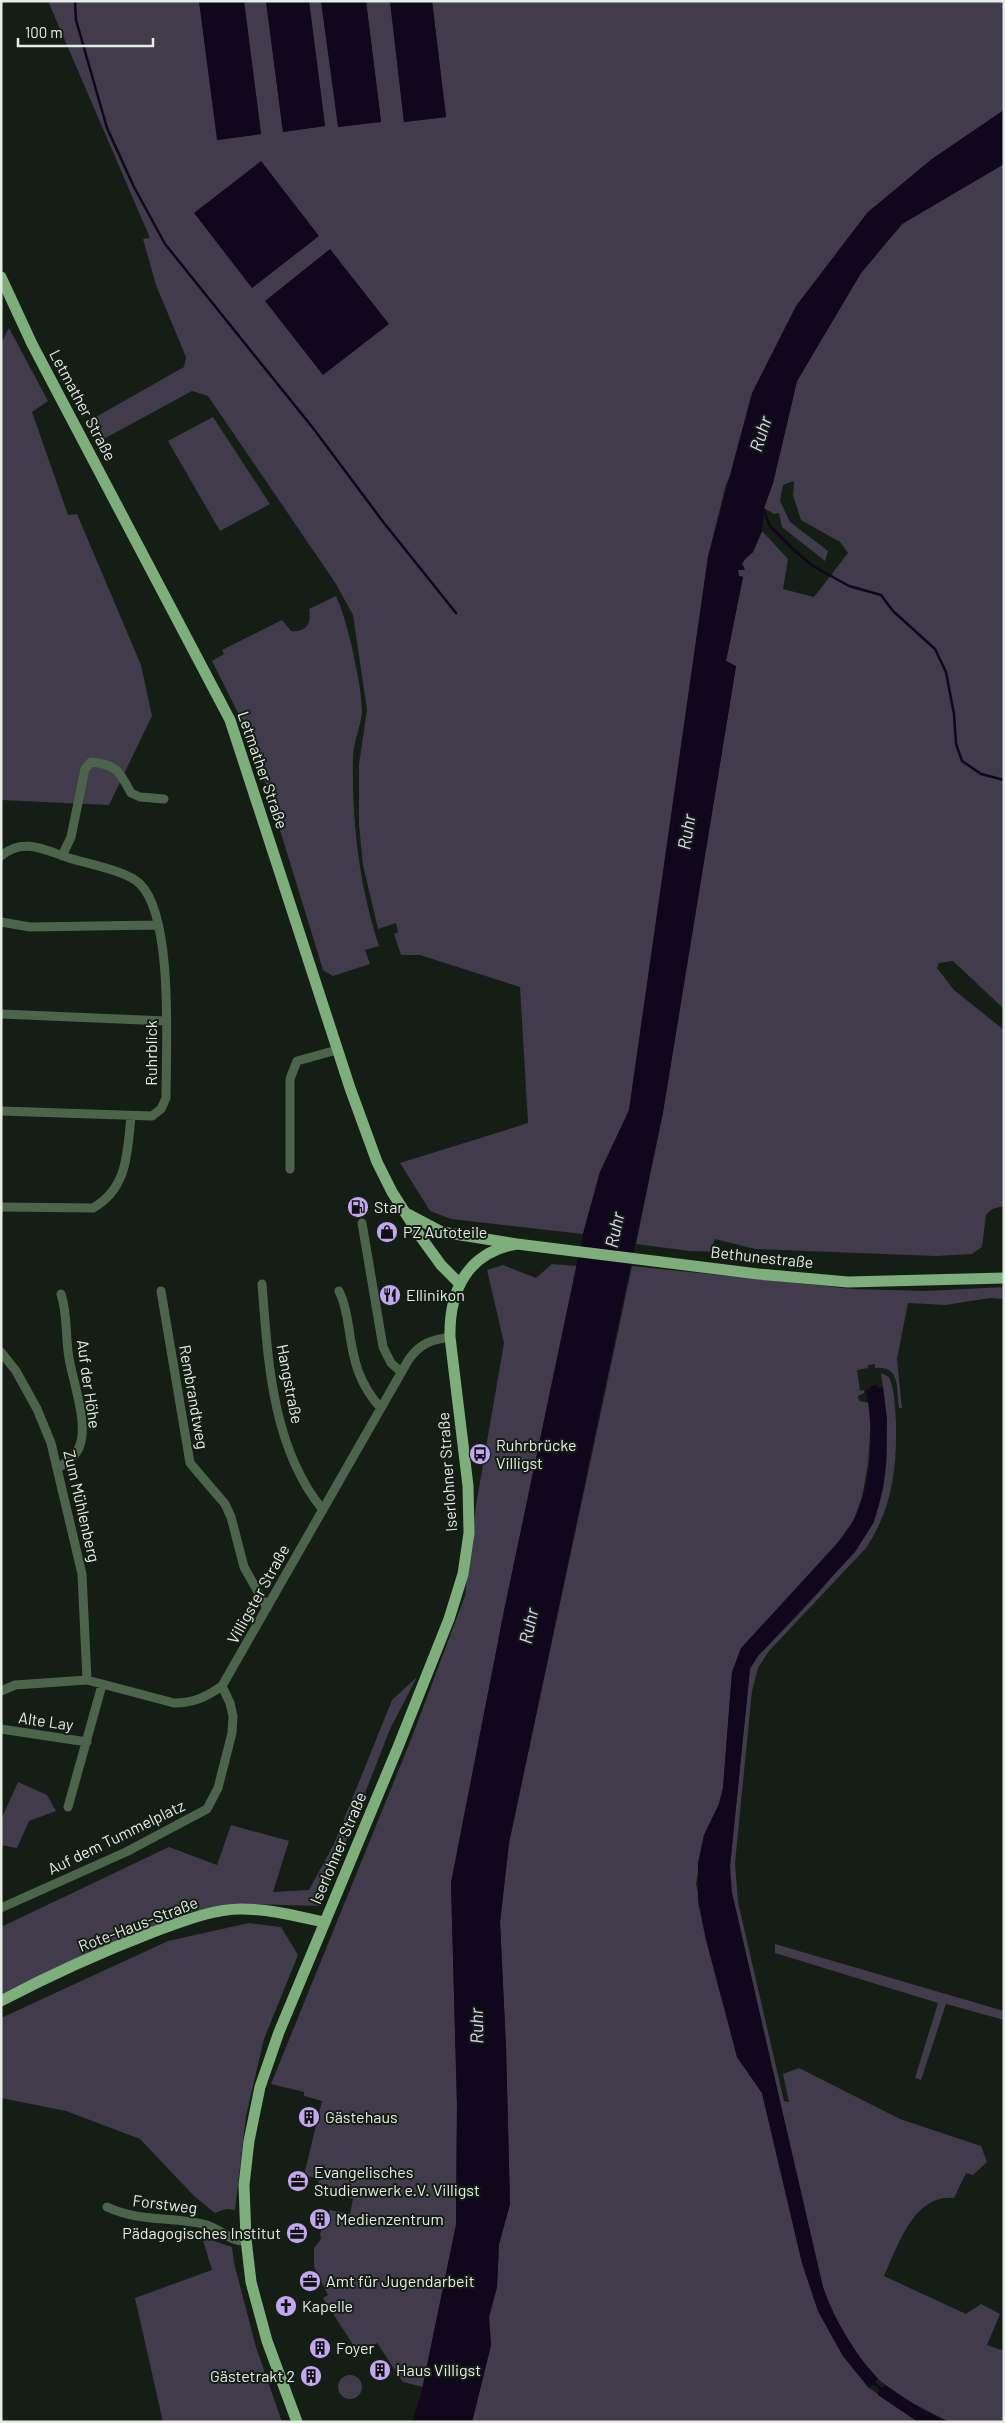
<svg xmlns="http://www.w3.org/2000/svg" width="1005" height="2423" viewBox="0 0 1005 2423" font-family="Barlow,sans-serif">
<rect width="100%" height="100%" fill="#141e14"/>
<!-- green -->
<path fill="#413b4c" d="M 48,1 L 199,1 L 218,140 L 261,134 L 244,1 L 266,1 L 283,132 L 325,126 L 309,1 L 321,1 L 339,127 L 381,121 L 366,1 L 390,1 L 404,122 L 446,117 L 432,1 L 1004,1 L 1004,110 L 932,159 L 867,213 L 726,484 L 708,557 L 629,1111 L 600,1172 L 583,1234 L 451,1219 L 430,1211 L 400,1163 L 528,1123 L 520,987 L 420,955 L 401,955 L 394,934 L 398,932 L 396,923 L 378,929 L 363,865 L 359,825 L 359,764 L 367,710 L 353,615 L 336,584 L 208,396 L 192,391 L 100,441 L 87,422 L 184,367 L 186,357 L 156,285 L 143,239 L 150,238 Z
M 1004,164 L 1004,1009 L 953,961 L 939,963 L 937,968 L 954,990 L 1004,1030 L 1004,1206 L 992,1209 L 986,1215 L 982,1247 L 972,1254 L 936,1256 L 755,1249 L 715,1239 L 713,1244 L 723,1252 L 690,1251 L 636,1244 L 663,1112 L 736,666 L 726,661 L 743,577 L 739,576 L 738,570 L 744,567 L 742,564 L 745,559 L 753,552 L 762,531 L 788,559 L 783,589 L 814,597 L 848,553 L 840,542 L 801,520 L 793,495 L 794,481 L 783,485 L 780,501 L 790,522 L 828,551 L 825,561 L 782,527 L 779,513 L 774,514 L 764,508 L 773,483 L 797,381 L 861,273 L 902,224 Z
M 9,328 L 48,401 L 32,412 L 68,515 L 77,514 L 141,665 L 152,716 L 109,805 L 1,800 L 1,344 Z
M 213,417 L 270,504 L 220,531 L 168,441 Z
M 336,596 C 347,618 362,686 362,711 C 361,727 353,742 353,759 C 352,823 359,884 379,946 L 365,950 L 370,964 L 333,976 L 323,970 L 264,778 L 238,713 L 212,661 L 224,654 L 222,650 L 282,620 L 291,631 C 307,633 312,622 309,609 Z
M 552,1264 L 577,1266 L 504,1611 L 451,1883 L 457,2105 L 456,2225 L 423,2387 L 403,2382 L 377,2343 L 359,2354 L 323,2298 L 328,2295 L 314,2267 L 314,2248 L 321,2239 L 320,2234 L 330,2210 L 350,2214 L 353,2199 L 317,2191 L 319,2179 L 304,2175 L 322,2101 L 304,2096 L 304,2092 L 271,2084 L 412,1737 L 465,1596 L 476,1505 L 504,1343 L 487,1270 L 503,1265 L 536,1278 Z
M 632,1266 L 853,1289 L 926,1291 L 1004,1287 L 1004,1299 L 990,1298 L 946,1305 L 908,1303 L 897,1359 L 902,1408 L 899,1408 C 896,1388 901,1366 875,1368 L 875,1364 L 868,1365 L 868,1368 L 857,1370 L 860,1391 L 864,1390 L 864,1393 L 858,1396 L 859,1401 L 869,1403 L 871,1419 L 868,1464 L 862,1497 L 854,1520 L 838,1542 L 742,1648 L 732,1673 L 723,1788 L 719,1804 L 704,1835 L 696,1884 L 737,2057 L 762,2093 L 802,2263 L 818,2311 L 843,2356 L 869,2388 L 918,2422 L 472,2422 L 491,2345 L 489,2317 L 497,2287 L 499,2244 L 510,2204 L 506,2047 L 500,1922 L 509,1843 Z
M 881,1373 L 889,1377 C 895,1391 895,1408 896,1423 C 897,1469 892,1509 866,1548 L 769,1651 L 758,1668 L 752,1691 L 735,1863 L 738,1902 L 784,2101 L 789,2102 L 783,2074 L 799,2068 L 900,2119 L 981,2146 L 987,2162 L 973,2175 L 966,2173 L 954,2198 C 913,2194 898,2247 884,2276 L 966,2314 L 981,2304 L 1000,2314 L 987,2345 L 1004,2351 L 1004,2422 L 949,2422 L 903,2398 L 878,2379 L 860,2359 L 832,2312 L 823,2288 L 801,2196 L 730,1884 L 730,1866 L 750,1669 L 758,1656 C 792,1621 826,1587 855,1548 C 861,1539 870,1530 874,1520 C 892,1473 888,1422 881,1373 Z
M 417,1677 L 390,1729 L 321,1906 L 239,1904 L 189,1912 L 79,1958 L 1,1995 L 1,1927 L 169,1847 L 217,1865 L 231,1825 L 289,1841 L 273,1892 L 309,1890 L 334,1844 L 392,1700 Z
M 18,1782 L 47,1795 L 56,1811 L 29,1821 L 17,1848 L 1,1845 L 1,1820 Z
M 249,1923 L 281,1927 L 298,1955 L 264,2039 L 246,2116 L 235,2210 L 226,2209 L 215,2213 L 194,2196 L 140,2139 L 66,2111 L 1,2098 L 1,2018 L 168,1941 Z
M 775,1944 L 1004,2011 L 1004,2020 L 946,2004 L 921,2080 L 915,2078 L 938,2003 L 775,1953 Z
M 202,2237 L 232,2247 L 234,2263 L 256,2347 L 282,2422 L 163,2422 L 135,2298 L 212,2270 Z
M338 2387a12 12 0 1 1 24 0a12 12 0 1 1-24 0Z"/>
<!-- water -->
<path fill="#10071c" d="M 199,1 L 244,1 L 261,134 L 217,140 Z
M 266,1 L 309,1 L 325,126 L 283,132 Z
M 321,1 L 366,1 L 381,122 L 338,127 Z
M 390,1 L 432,1 L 446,117 L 404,122 Z
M 1004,110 L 1004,164 L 902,224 L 861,273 L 797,381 L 773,483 L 764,508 L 762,531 L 753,552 L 745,559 L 742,564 L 745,570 L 738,570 L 739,576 L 743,577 L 726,661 L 736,666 L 663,1112 L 509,1843 L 500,1922 L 506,2047 L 510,2204 L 499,2244 L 497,2287 L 489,2317 L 491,2345 L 472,2422 L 412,2422 L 421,2394 L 456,2225 L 457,2105 L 451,1883 L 504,1611 L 583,1234 L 600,1172 L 629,1110 L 708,557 L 752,393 L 796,306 L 867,213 L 932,159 Z
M 261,161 L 319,236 L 252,288 L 194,213 Z
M 330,249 L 389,324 L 323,375 L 265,301 Z
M 877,1385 L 878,1388 L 883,1387 L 887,1419 L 886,1462 L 883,1488 L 874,1522 L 855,1552 L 758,1656 L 750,1668 L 730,1866 L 732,1893 L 823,2287 C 836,2323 853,2351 878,2379 L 869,2388 L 843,2356 L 818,2311 L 802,2263 L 762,2093 L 737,2057 L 706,1940 L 698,1901 L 698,1863 L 704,1835 L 719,1804 L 723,1788 L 732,1672 L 741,1648 C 765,1622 788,1597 812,1571 C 826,1556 843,1540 853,1521 C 873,1483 874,1431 866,1390 L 870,1389 L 870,1386 Z
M 885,2385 L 923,2410 L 949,2422 L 918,2422 L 878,2395 L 879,2390 Z"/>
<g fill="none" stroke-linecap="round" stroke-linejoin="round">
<!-- stream -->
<path stroke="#10071c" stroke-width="2.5" d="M 75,1 L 76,20 L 107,128 L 134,187 L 165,244 L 313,428 L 384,523 L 456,613
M 762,507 L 770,526 L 795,551 L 813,566 L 849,586 L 881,595 L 893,611 L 935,649 L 946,672 L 954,714 L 956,744 L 962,761 L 981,774 L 1004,780
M 873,2382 L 882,2390"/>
<!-- minor -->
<path stroke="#4d644c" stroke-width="9" d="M 1,856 C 23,837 45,850 69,858 C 88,864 127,871 140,884 C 174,917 166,1050 166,1098 L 161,1109 L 152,1116 L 1,1111
M 62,856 L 71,837 L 85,769 L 91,762 C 116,764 120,772 131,793 L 140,797 L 164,799
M 1,922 L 30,927 L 158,925
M 1,1014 L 166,1021
M 290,1169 L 290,1079 L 297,1061 L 337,1050
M 1,1207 L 93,1208 C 128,1188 127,1153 131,1117
M 362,1223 L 383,1347 L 391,1363 L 401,1372
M 262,1284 C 268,1361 272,1448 323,1510
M 161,1291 L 190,1463 L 225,1504 L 231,1517 L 244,1567 L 267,1608
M 339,1291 C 345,1303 347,1315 349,1329 C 353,1359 359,1385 381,1408
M 1,1352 L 16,1371 L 37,1409 L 51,1443 L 82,1574 L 87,1680
M 57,1469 C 66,1462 77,1456 80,1445 C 88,1422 73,1382 69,1358 C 65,1336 68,1315 61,1294
M 1,1691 L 15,1685 L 87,1680 L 174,1703 C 194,1703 206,1697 222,1686 L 409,1359 C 421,1343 431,1340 450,1337
M 1,1729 L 87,1742
M 68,1807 L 102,1685
M 1,1908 L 126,1852 L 207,1809 L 218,1788 L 232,1733 L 233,1716 L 230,1703 L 222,1686
M 107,2207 C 142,2223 171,2216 207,2225 C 221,2229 230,2242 246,2241"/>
<!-- major -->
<path stroke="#7eae7b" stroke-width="11" d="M 1,277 L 32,344 L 230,720 L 350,1088 L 377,1162 L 392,1192 L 420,1236 L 441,1265 L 460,1284
M 408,1214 L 442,1232 L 517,1244 L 758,1274 L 848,1282 L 1004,1278
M 1,2001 C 50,1975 101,1952 153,1932 C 181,1922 212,1909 241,1909 C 270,1909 296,1916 323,1922
M 297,2422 L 267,2341 L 251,2282 L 246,2239 L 244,2185 L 249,2141 L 260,2087 L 279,2032 L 398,1747 L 449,1619 L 463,1574 L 469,1533 L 468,1486 L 450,1337 C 449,1290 468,1252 517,1244"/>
</g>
<!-- icons -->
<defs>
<g id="fuel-disc" transform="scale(1.125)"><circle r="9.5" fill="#c4a7f1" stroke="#141e14"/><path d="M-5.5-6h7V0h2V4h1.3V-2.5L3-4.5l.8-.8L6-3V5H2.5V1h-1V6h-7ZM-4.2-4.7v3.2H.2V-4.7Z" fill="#111"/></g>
<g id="shop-disc" transform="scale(1.125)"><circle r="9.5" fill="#c4a7f1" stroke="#141e14"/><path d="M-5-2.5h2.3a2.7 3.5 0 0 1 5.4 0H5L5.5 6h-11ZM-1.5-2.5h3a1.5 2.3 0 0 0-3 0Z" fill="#111"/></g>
<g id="restaurant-disc" transform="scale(1.125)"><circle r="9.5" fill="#c4a7f1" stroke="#141e14"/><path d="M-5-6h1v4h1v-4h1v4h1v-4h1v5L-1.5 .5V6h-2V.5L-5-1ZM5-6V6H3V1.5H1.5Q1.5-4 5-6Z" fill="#111"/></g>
<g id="bus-disc" transform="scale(1.125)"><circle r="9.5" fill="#c4a7f1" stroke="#141e14"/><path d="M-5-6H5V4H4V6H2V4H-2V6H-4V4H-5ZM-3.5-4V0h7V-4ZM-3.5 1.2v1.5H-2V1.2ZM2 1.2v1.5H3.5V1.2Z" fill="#111"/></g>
<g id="building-disc" transform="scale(1.125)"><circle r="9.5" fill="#c4a7f1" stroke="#141e14"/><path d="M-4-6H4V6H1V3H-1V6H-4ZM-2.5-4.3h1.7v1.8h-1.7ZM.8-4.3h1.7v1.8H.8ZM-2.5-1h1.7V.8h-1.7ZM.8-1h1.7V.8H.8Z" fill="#111"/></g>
<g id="office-disc" transform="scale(1.125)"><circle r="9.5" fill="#c4a7f1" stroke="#141e14"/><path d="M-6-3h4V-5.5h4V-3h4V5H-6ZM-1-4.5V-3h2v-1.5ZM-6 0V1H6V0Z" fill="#111"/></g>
<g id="church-disc" transform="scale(1.125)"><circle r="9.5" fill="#c4a7f1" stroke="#141e14"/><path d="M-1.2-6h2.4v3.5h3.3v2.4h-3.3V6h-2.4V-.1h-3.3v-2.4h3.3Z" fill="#111"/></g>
</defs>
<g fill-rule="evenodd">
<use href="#fuel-disc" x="358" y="1207"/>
<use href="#shop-disc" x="387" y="1232"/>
<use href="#restaurant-disc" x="390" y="1295"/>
<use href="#bus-disc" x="480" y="1454"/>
<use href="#building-disc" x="309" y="2117"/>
<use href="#office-disc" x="298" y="2181"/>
<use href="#building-disc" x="320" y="2219"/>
<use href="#office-disc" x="297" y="2233"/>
<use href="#office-disc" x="310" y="2281"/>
<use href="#church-disc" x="286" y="2306"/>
<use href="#building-disc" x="320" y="2348"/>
<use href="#building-disc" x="380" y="2370"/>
<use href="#building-disc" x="311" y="2376"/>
</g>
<g text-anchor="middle" stroke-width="4" stroke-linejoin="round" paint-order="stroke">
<!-- street labels -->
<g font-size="16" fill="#e5ece4" stroke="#141e14">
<text transform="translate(83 405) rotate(62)" y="6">Letmather Straße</text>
<text transform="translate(263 770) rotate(71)" y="6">Letmather Straße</text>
<text transform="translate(151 1053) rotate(-90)" y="6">Ruhrblick</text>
<text transform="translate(762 1257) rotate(6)" y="6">Bethunestraße</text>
<text transform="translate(89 1384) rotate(82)" y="6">Auf der Höhe</text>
<text transform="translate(290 1384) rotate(79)" y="6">Hangstraße</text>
<text transform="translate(194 1397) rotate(80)" y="6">Rembrandtweg</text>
<text transform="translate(447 1472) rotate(-94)" y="6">Iserlohner Straße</text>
<text transform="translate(82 1506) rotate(77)" y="6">Zum Mühlenberg</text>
<text transform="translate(258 1594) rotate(-61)" y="6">Villigster Straße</text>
<text transform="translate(46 1721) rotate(8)" y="6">Alte Lay</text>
<text transform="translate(116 1837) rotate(-26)" y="6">Auf dem Tummelplatz</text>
<text transform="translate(338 1848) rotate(-67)" y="6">Iserlohner Straße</text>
<text transform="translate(138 1924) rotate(-21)" y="6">Rote-Haus-Straße</text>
<text transform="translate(165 2204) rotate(7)" y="6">Forstweg</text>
</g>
<!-- poi labels -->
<g font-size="16" fill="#e5ece4" stroke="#141e14" text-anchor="start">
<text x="374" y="1213">Star</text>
<text x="403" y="1238">PZ Autoteile</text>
<text x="406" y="1301">Ellinikon</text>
<text x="496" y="1451">Ruhrbrücke<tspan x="496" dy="18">Villigst</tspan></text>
<text x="325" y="2123">Gästehaus</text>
<text x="314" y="2178">Evangelisches<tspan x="314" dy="18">Studienwerk e.V. Villigst</tspan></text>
<text x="336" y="2225">Medienzentrum</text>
<text x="281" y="2239" text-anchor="end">Pädagogisches Institut</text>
<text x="326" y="2287">Amt für Jugendarbeit</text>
<text x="302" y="2312">Kapelle</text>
<text x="336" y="2354">Foyer</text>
<text x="396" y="2376">Haus Villigst</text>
<text x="295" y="2382" text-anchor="end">Gästetrakt 2</text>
</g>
<!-- water labels -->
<g font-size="18" font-style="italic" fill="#e0d0fb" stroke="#141e14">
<text transform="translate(761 434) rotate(-72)" y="6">Ruhr</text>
<text transform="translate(687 832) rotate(-81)" y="6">Ruhr</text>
<text transform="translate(615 1230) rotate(-78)" y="6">Ruhr</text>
<text transform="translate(529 1626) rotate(-78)" y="6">Ruhr</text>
<text transform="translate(477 2026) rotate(-91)" y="6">Ruhr</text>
</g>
</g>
<!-- border -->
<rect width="1005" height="2423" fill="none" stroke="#e5ece4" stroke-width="5"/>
<!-- scale -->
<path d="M18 38v8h135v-8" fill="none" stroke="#e5ece4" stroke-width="2.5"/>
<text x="25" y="38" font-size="15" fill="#e5ece4" stroke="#141e14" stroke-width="4" paint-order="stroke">100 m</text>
</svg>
